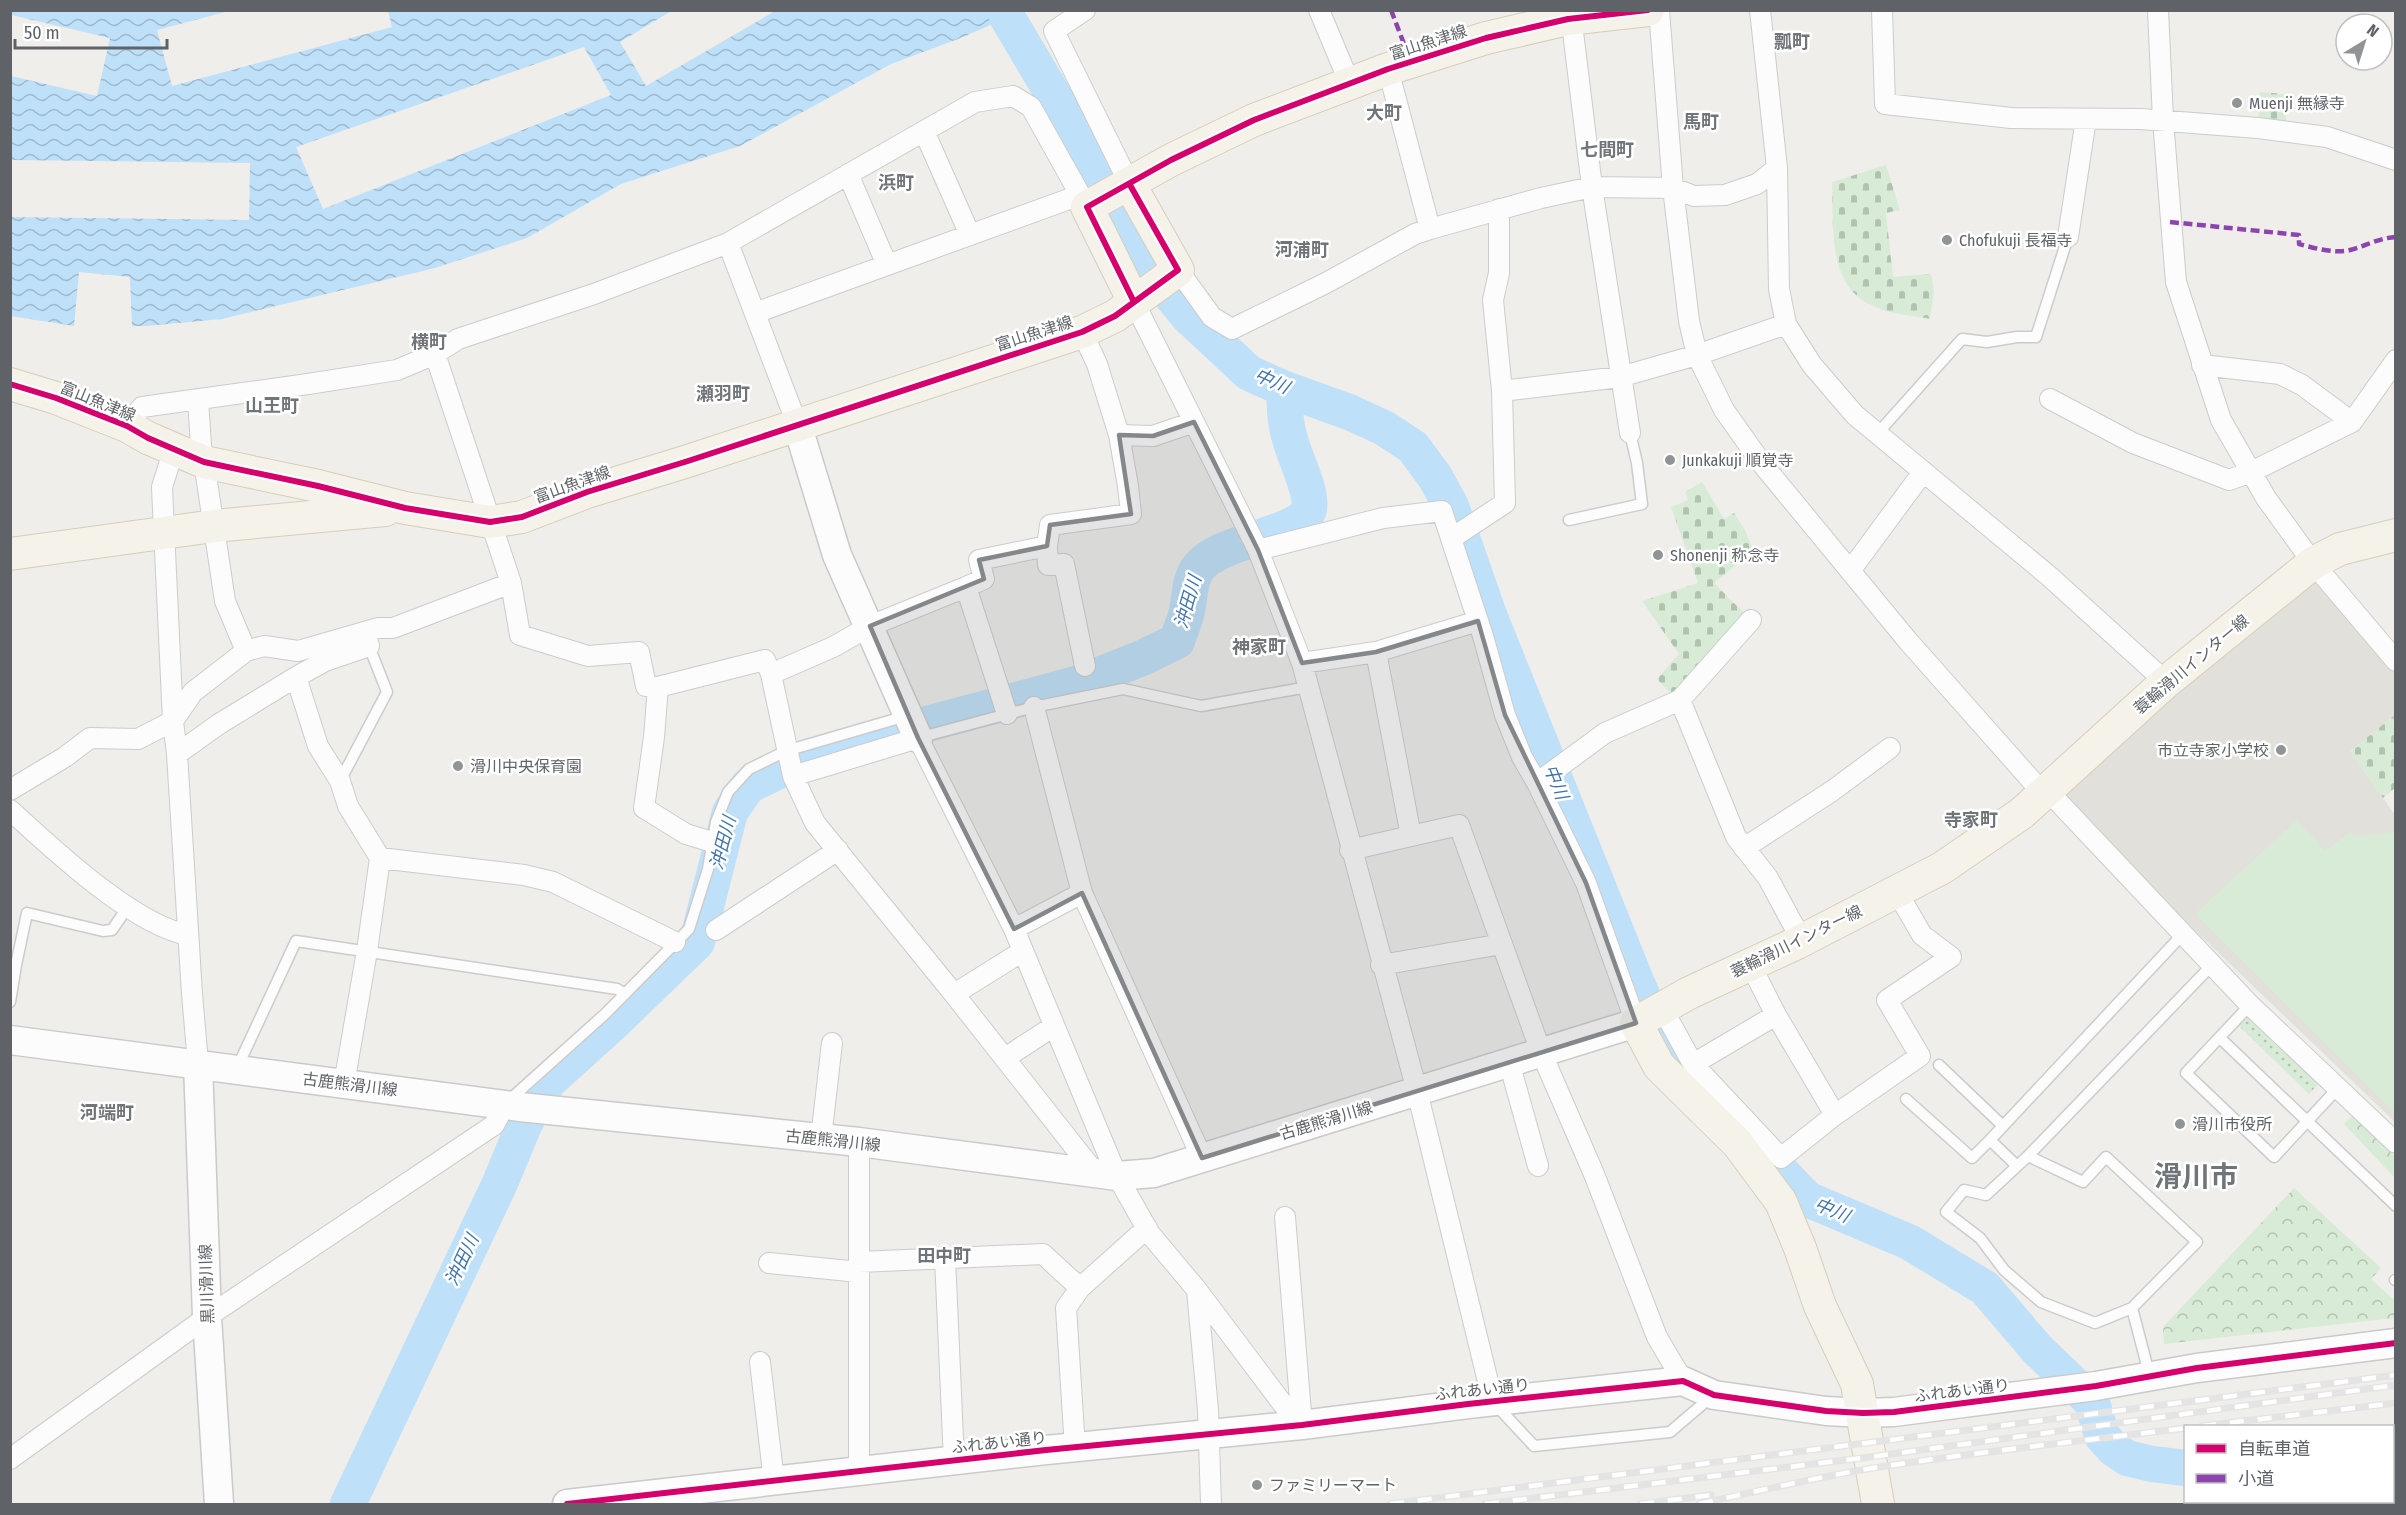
<svg xmlns="http://www.w3.org/2000/svg" width="2406" height="1515" viewBox="0 0 2406 1515" font-family="'Fira Sans Condensed','Noto Sans JP',sans-serif">
<defs>
<pattern id="grass-dots" width="8" height="8" patternUnits="userSpaceOnUse" patternTransform="scale(1.5)"><rect width="8" height="8" fill="#d8ebd6"/><path d="M2 2h.1M6 6h.1" fill="none" stroke="#b2c2b1" stroke-width="1.8" stroke-linecap="round"/></pattern>
<pattern id="forest-crowns" width="20" height="18" patternUnits="userSpaceOnUse" patternTransform="scale(1.5)"><rect width="20" height="18" fill="#d8ebd6"/><path d="M2 6a3 3 0 1 1 6 0M12 15a3 3 0 1 1 6 0" fill="none" stroke="#b2c2b1"/></pattern>
<pattern id="cemetery-stones" width="16" height="16" patternUnits="userSpaceOnUse" patternTransform="scale(1.5)"><rect width="16" height="16" fill="#d8ebd6"/><path d="M2 7V4a2 2 0 0 1 4 0v3zM10 15v-3a2 2 0 0 1 4 0v3z" fill="#b2c2b1"/></pattern>
<pattern id="water-waves" width="16" height="10" patternUnits="userSpaceOnUse" patternTransform="scale(1.5)"><rect width="16" height="10" fill="#bfe0f9"/><path d="M0 5q4-4 8 0t8 0" fill="none" stroke="#9eb9cd"/></pattern>
</defs>
<rect width="100%" height="100%" fill="#efeeea"/>
<!-- education -->
<path fill="#e2e0da" d="M 2315,576 L 2395,672 L 2395,715 L 2350,751 L 2395,815 L 2395,1122 L 2178,914 L 2063,791 Z"/>
<!-- grass -->
<path fill="url(#grass-dots)" d="M 2248,1014 L 2319,1083 L 2309,1094 L 2238,1025 Z"/>
<!-- forest -->
<path fill="url(#forest-crowns)" d="M 2353,1115 L 2395,1157 L 2395,1178 L 2344,1124 Z
M 2294,1188 L 2381,1268 L 2371,1279 L 2395,1301 L 2395,1318 L 2164,1344 L 2163,1327 Z"/>
<!-- cemetery -->
<path fill="url(#cemetery-stones)" d="M 2260,92 L 2285,94 L 2286,124 L 2258,122 Z
M 1886,165 L 1900,210 L 1886,213 L 1893,277 L 1931,274 L 1934,291 L 1930,319 C 1910,315 1889,314 1871,305 C 1826,284 1834,223 1832,182 Z
M 1702,482 L 1724,519 L 1734,513 L 1745,530 L 1753,551 L 1714,583 L 1748,617 L 1672,695 L 1657,679 L 1679,654 L 1642,601 L 1698,583 L 1671,507 L 1688,500 L 1685,492 Z
M 2395,715 L 2395,788 L 2383,798 L 2350,751 Z"/>
<!-- garden -->
<path fill="#d8ebd6" d="M 2297,820 L 2325,851 L 2350,832 L 2354,837 L 2395,832 L 2395,1113 L 2195,914 Z"/>
<!-- water -->
<path fill="url(#water-waves)" d="M 10,11 L 1023,11 L 958,39 L 891,64 L 740,146 L 621,184 L 527,238 L 435,268 L 222,319 L 146,326 L 74,326 L 11,316 Z"/>
<!-- pier -->
<path fill="#efeeea" d="M 673,10 L 775,10 L 775,11 L 646,86 L 620,42 Z
M 229,11 L 388,11 L 392,27 L 172,86 L 157,30 Z
M 11,15 L 110,38 L 97,96 L 11,76 Z
M 584,47 L 611,95 L 323,209 L 296,147 Z
M 11,160 L 250,163 L 249,220 L 11,217 Z
M 79,272 L 130,277 L 132,326 L 74,326 Z"/>
<g fill="none" stroke-linecap="round" stroke-linejoin="round">
<!-- river -->
<path stroke="#bfe0f9" stroke-width="36" d="M 1007,17 L 1127,219 L 1164,287 L 1188,316 L 1249,373 L 1285,389 L 1349,412 L 1384,428 L 1413,447 L 1435,477 L 1451,506 L 1489,615 L 1634,976 L 1655,1025 L 1679,1065 L 1807,1199 L 1909,1242 L 1985,1288 L 2037,1349 L 2092,1402 L 2102,1436 L 2114,1449 L 2127,1458 L 2152,1464 L 2186,1468
M 2273,1502 L 2276,1504
M 348,1504 L 500,1183 L 524,1125 L 548,1082 L 610,1026 L 697,942 L 730,812 L 748,786 L 795,763 L 901,731 L 1076,684 L 1142,658 L 1177,641 C 1180,631 1185,621 1187,611 C 1190,597 1189,579 1199,567 C 1219,540 1303,534 1309,509 C 1313,493 1294,456 1290,439 C 1285,423 1284,406 1285,389"/>
<!-- lane casing -->
<g stroke="#cbcccc" stroke-width="13">
<path id="lane" d="M 1877,434 L 1962,339 L 1987,342 L 2017,337 L 2036,337 L 2068,237
M 1569,520 L 1642,504 L 1637,463 L 1630,433
M 918,738 L 1034,707 L 1123,689 L 1201,706 L 1308,687
M 340,781 L 387,692 L 369,646
M 10,1002 L 16,965 L 27,913 L 103,931 L 112,930 L 127,908
M 2250,1005 L 2186,1073 L 2274,1157 L 2338,1088
M 2220,1038 L 2396,1206
M 1939,1065 L 2003,1126
M 237,1068 L 296,941 L 617,989 L 625,994
M 1906,1099 L 1972,1158 L 1990,1140
M 507,1102 L 605,1014 L 689,929 L 708,869 L 716,822 L 728,792 L 749,769 L 786,751 L 906,716
M 2028,1156 L 2212,965
M 2017,1166 L 1990,1140 L 2182,935
M 2395,1280 L 2396,1280
M 2132,1308 L 2095,1323 L 2041,1302 L 2004,1270 L 1980,1238 L 1946,1212 L 1964,1190 L 1986,1195 L 2028,1156 L 2083,1182 L 2106,1157 L 2197,1242 L 2132,1308 L 2150,1377
M 1495,1404 L 1534,1446 L 1670,1432 L 1711,1397"/>
</g>
<!-- street casing -->
<g stroke="#cbcccc" stroke-width="22">
<path id="street" d="M 1085,10 L 1054,31 L 1130,185
M 1319,10 L 1350,84
M 1567,10 L 1573,32 L 1592,187 L 1630,433
M 1659,10 L 1673,188 L 1689,321 L 1697,355 L 1724,410 L 1763,465 L 1908,641 L 2033,782 L 2048,791 L 2250,1005 L 2396,1143
M 1760,10 L 1777,168 L 1779,289 L 1786,324 L 1812,365 L 1855,415 L 2049,576 L 2166,682
M 1882,10 L 1885,104 L 2011,118 L 2141,119 L 2258,128 L 2327,137 L 2396,160
M 2158,10 L 2163,120 L 2176,282 L 2221,420 L 2266,498 L 2313,563 L 2396,661
M 1388,69 L 1430,229
M 924,131 L 970,235
M 848,174 L 887,265
M 2068,237 L 2086,119
M 728,243 L 797,424
M 1178,270 L 1212,317 L 1232,329 L 1326,283 L 1415,234 L 1430,229 L 1541,198 L 1592,187 L 1673,188 L 1694,196 L 1725,195 L 1757,184 L 1777,168
M 1134,302 L 1258,550 L 1302,663 L 1417,1091 L 1493,1402
M 755,313 L 1080,195
M 1082,332 L 1097,364 L 1119,435
M 435,354 L 511,583 L 520,635 L 588,656 L 639,652 L 646,686 L 658,687 L 654,737 L 644,808 L 686,834 L 712,842
M 2202,365 L 2280,374 L 2302,385 L 2352,422 L 2396,360
M 1502,391 L 1620,377 L 1697,355 L 1786,324
M 198,399 L 202,461
M 2050,399 L 2133,443 L 2229,480 L 2251,472 L 2352,422
M 127,426 L 142,407 L 308,384 L 397,370 L 435,354 L 458,339 L 594,294 L 728,243 L 975,102 L 1013,96 L 1031,107 L 1087,207
M 174,449 L 162,487 L 173,721 L 177,754
M 204,462 L 225,601 L 246,651
M 1452,538 L 1505,503 L 1502,391 L 1493,300 L 1499,273 L 1499,209
M 1047,546 L 1048,565 L 1064,564 L 1085,666
M 1258,550 L 1383,518 L 1442,511 L 1483,636 L 1505,715 L 1522,757 L 1537,783 L 1586,883 L 1636,1023
M 1850,571 L 1923,472
M 966,587 L 984,579 L 979,560 L 1047,546 L 1050,525 L 1131,514 L 1128,486 L 1119,435 L 1153,436 L 1194,422
M 1376,652 L 1478,621
M 1302,663 L 1376,652 L 1411,836
M 771,674 L 833,647 L 870,626 L 966,587 L 1007,714
M 296,677 L 318,746 L 340,781 L 348,806 L 380,858 L 367,951 L 344,1084
M 658,687 L 765,660 L 771,674 L 793,776 L 815,823 L 954,994 L 1023,951
M 1680,700 L 1751,620
M 1034,707 L 1082,893 L 1202,1158
M 793,776 L 918,738 L 1014,929 L 1117,1176 L 1150,1234 L 1197,1290 L 1282,1403 L 1302,1425
M 1537,783 L 1605,733 L 1680,700 L 1736,837 L 1768,878 L 1802,941
M 10,790 L 65,757 L 90,738 L 138,739 L 173,721 L 193,692 L 246,651 L 264,646 L 298,651 L 378,628 L 393,628 L 511,583
M 10,810 C 52,848 133,925 188,935
M 1744,848 L 1832,791 L 1890,748
M 1350,850 L 1459,825 L 1502,944 L 1381,965
M 380,858 L 524,875 L 553,882 L 675,942
M 1014,929 L 1082,893
M 716,930 L 838,850
M 1502,944 L 1541,1052 L 1594,1174 L 1657,1337 L 1683,1381
M 954,994 L 1095,1173
M 1662,1008 L 1693,1064 L 1776,1015 L 1750,964
M 1005,1058 L 1054,1026
M 1509,1062 L 1538,1166
M 198,1063 L 192,994 L 177,754 L 219,724 L 296,677 L 325,661 L 369,646 L 365,632
M 1693,1064 L 1781,1158 L 1835,1115 L 1776,1015
M 1835,1115 L 1920,1056 L 1887,1000 L 1951,957 L 1922,935 L 1897,892
M 821,1138 L 832,1043
M 1285,1217 L 1302,1425
M 945,1258 L 954,1461
M 859,1262 L 1043,1254 L 1080,1288
M 769,1263 L 859,1272
M 1197,1290 L 1208,1410 L 1211,1504
M 760,1362 L 774,1481
M 1075,1448 L 1066,1308 L 1080,1288 L 1147,1228
M 10,1459 L 207,1317 L 494,1125 L 506,1103
M 859,1472 L 859,1142"/>
</g>
<!-- secondary casing -->
<g stroke="#cacacb" stroke-width="31">
<path id="secondary" d="M 797,424 L 837,555 L 918,738
M 10,1040 L 520,1107 L 859,1142 L 1117,1176 L 1154,1173 L 1636,1023
M 198,1063 L 207,1317 L 219,1504
M 567,1504 L 1046,1450 L 1302,1425 L 1468,1404 L 1683,1381 L 1714,1395 L 1826,1411 L 1863,1413 L 1894,1412 L 2096,1386 L 2197,1368 L 2396,1343"/>
</g>
<!-- primary casing -->
<g stroke="#d7ceb8" stroke-width="34">
<path id="primary" d="M 1134,302 L 1087,207 L 1171,160 L 1254,120 L 1388,69 L 1486,38 L 1568,19 L 1648,10
M 10,384 L 56,398 L 127,426 L 148,438 L 204,462 L 318,486 L 405,508 L 490,522 L 522,517 L 587,492 L 688,461 L 1082,332 L 1115,316 L 1178,270 L 1130,185
M 10,554 L 214,526 L 385,510
M 1878,1504 L 1857,1384 L 1820,1306 L 1800,1248 L 1781,1202 L 1738,1144 L 1659,1066 L 1636,1023 L 1689,993 L 1797,943 L 1942,868 L 2022,813 L 2166,682 L 2313,563 L 2340,549 L 2396,535"/>
</g>
<!-- lane -->
<use href="#lane" stroke="#fdfcfc" stroke-width="10"/>
<!-- street -->
<use href="#street" stroke="#fdfcfc" stroke-width="20"/>
<!-- secondary -->
<use href="#secondary" stroke="#fdfcfc" stroke-width="28"/>
<!-- primary -->
<use href="#primary" stroke="#f4f2e9" stroke-width="32"/>
<!-- rail casing -->
<g stroke="#e4e4e4" stroke-width="7">
<path id="rail" d="M 2202,1426 L 2396,1403
M 1390,1504 L 2396,1375
M 1485,1504 L 1870,1457 L 2396,1385
M 1640,1504 L 1711,1495
M 1699,1504 C 1757,1491 1814,1478 1873,1468 C 1977,1452 2081,1441 2186,1428"/>
</g>
<!-- rail -->
<use href="#rail" stroke="#fff" stroke-width="4.5" stroke-dasharray="14" stroke-linecap="butt"/>
<!-- quiet -->
<path stroke="#8e44ad" stroke-width="4.5" stroke-dasharray="9 4.5" stroke-linecap="butt" d="M 1391,10 L 1411,62
M 2170,222 L 2299,235 L 2299,244 C 2314,248 2335,254 2350,250 C 2366,246 2378,238 2396,237"/>
<!-- cycleway casing -->
<g stroke="#fff" stroke-width="10">
<path id="cycleway" d="M 1134,302 L 1087,207 L 1171,160 L 1254,120 L 1388,69 L 1486,38 L 1568,19 L 1648,10
M 10,384 L 56,398 L 127,426 L 148,438 L 204,462 L 318,486 L 405,508 L 490,522 L 522,517 L 587,492 L 688,461 L 1082,332 L 1115,316 L 1178,270 L 1130,185
M 567,1504 L 1046,1450 L 1302,1425 L 1468,1404 L 1683,1381 L 1714,1395 L 1826,1411 L 1863,1413 L 1894,1412 L 2096,1386 L 2197,1368 L 2396,1343"/>
</g>
<!-- cycleway -->
<use href="#cycleway" stroke="#d6006c" stroke-width="6"/>
</g>
<!-- marked area -->
<path fill="#84888a" fill-opacity="0.2" stroke="#84888a" stroke-width="4.5" stroke-linejoin="round" d="M 1194,422 L 1258,550 L 1302,663 L 1376,652 L 1478,621 L 1505,715 L 1586,883 L 1636,1023 L 1202,1158 L 1082,893 L 1014,929 L 918,738 L 870,626 L 984,579 L 979,560 L 1047,546 L 1050,525 L 1131,514 L 1119,435 L 1153,436 Z"/>
<!-- markers -->
<g fill="#919496" stroke="#fff" stroke-width="2">
<circle cx="2237" cy="103" r="6"/>
<circle cx="1947" cy="240" r="6"/>
<circle cx="1670" cy="460" r="6"/>
<circle cx="1658" cy="555" r="6"/>
<circle cx="2281" cy="750" r="6"/>
<circle cx="458" cy="766" r="6"/>
<circle cx="2180" cy="1124" r="6"/>
<circle cx="1257" cy="1485" r="6"/>
</g>
<g text-anchor="middle" stroke-width="5" stroke-linejoin="round" paint-order="stroke">
<!-- street labels -->
<g font-size="16" fill="#5f6368" stroke="#fff">
<text transform="translate(1428 42) rotate(-18)" y="6">富山魚津線</text>
<text transform="translate(1034 333) rotate(-18)" y="6">富山魚津線</text>
<text transform="translate(98 401) rotate(22)" y="6">富山魚津線</text>
<text transform="translate(572 484) rotate(-20)" y="6">富山魚津線</text>
<text transform="translate(2191 664) rotate(-40)" y="6">蓑輪滑川インター線</text>
<text transform="translate(1796 941) rotate(-26)" y="6">蓑輪滑川インター線</text>
<text transform="translate(350 1084) rotate(7)" y="6">古鹿熊滑川線</text>
<text transform="translate(1326 1120) rotate(-17)" y="6">古鹿熊滑川線</text>
<text transform="translate(833 1140) rotate(6)" y="6">古鹿熊滑川線</text>
<text transform="translate(206 1284) rotate(-92)" y="6">黒川滑川線</text>
<text transform="translate(1482 1389) rotate(-6)" y="6">ふれあい通り</text>
<text transform="translate(1962 1390) rotate(-7)" y="6">ふれあい通り</text>
<text transform="translate(999 1442) rotate(-6)" y="6">ふれあい通り</text>
</g>
<!-- poi labels -->
<g font-size="16" fill="#5f6368" stroke="#fff" text-anchor="start">
<text x="2249" y="109">Muenji 無縁寺</text>
<text x="1959" y="246">Chofukuji 長福寺</text>
<text x="1682" y="466">Junkakuji 順覚寺</text>
<text x="1670" y="561">Shonenji 称念寺</text>
<text x="2269" y="756" text-anchor="end">市立寺家小学校</text>
<text x="470" y="772">滑川中央保育園</text>
<text x="2192" y="1130">滑川市役所</text>
<text x="1269" y="1491">ファミリーマート</text>
</g>
<!-- neighbourhood labels -->
<g font-size="18" font-weight="bold" fill="#70757a" stroke="#fff">
<text x="1792" y="48">瓢町</text>
<text x="1384" y="119">大町</text>
<text x="1701" y="128">馬町</text>
<text x="1607" y="156">七間町</text>
<text x="896" y="189">浜町</text>
<text x="1302" y="256">河浦町</text>
<text x="429" y="348">横町</text>
<text x="723" y="400">瀬羽町</text>
<text x="272" y="412">山王町</text>
<text x="1259" y="653">神家町</text>
<text x="1971" y="826">寺家町</text>
<text x="107" y="1119">河端町</text>
<text x="944" y="1262">田中町</text>
</g>
<!-- water labels -->
<g font-size="18" font-style="italic" fill="#4174aa" stroke="#fff">
<text transform="translate(1272 381) rotate(24)" y="6">中川</text>
<text transform="translate(1188 602) rotate(-74)" y="6">沖田川</text>
<text transform="translate(1556 782) rotate(68)" y="6">中川</text>
<text transform="translate(723 843) rotate(-75)" y="6">沖田川</text>
<text transform="translate(1832 1210) rotate(23)" y="6">中川</text>
<text transform="translate(462 1260) rotate(-65)" y="6">沖田川</text>
</g>
<!-- town labels -->
<g font-size="28" font-weight="bold" fill="#70757a" stroke="#fff">
<text x="2196" y="1186">滑川市</text>
</g>
</g>
<!-- border -->
<rect width="2406" height="1515" fill="none" stroke="#5f6368" stroke-width="24"/>
<!-- legend -->
<rect x="2184" y="1425" width="210" height="78" fill="#ffffff" stroke="#bfc1c3" stroke-width="1.5"/>
<rect x="2196" y="1444" width="30" height="9" fill="#d6006c" stroke="#bfc1c3" stroke-width="1.5"/>
<text x="2238" y="1455" font-size="18" fill="#5f6368">自転車道</text>
<rect x="2196" y="1474" width="30" height="9" fill="#8e44ad" stroke="#bfc1c3" stroke-width="1.5"/>
<text x="2238" y="1485" font-size="18" fill="#5f6368">小道</text>
<!-- north arrow -->
<g transform="translate(2364 42) rotate(38)"><circle r="28" fill="#ffffff" stroke="#bfc1c3" stroke-width="1.5"/>
<path d="M0-4.5L10 22L0 15L-10 22Z" fill="#919496"/>
<text y="-9" font-size="16" font-weight="bold" text-anchor="middle" fill="#5f6368">N</text>
</g>
<!-- scale -->
<path d="M15 39v9h152v-9" fill="none" stroke="#5f6368" stroke-width="3"/>
<text x="24" y="39" font-size="18" fill="#5f6368" stroke="#ffffff" stroke-width="4.5" paint-order="stroke">50 m</text>
</svg>
